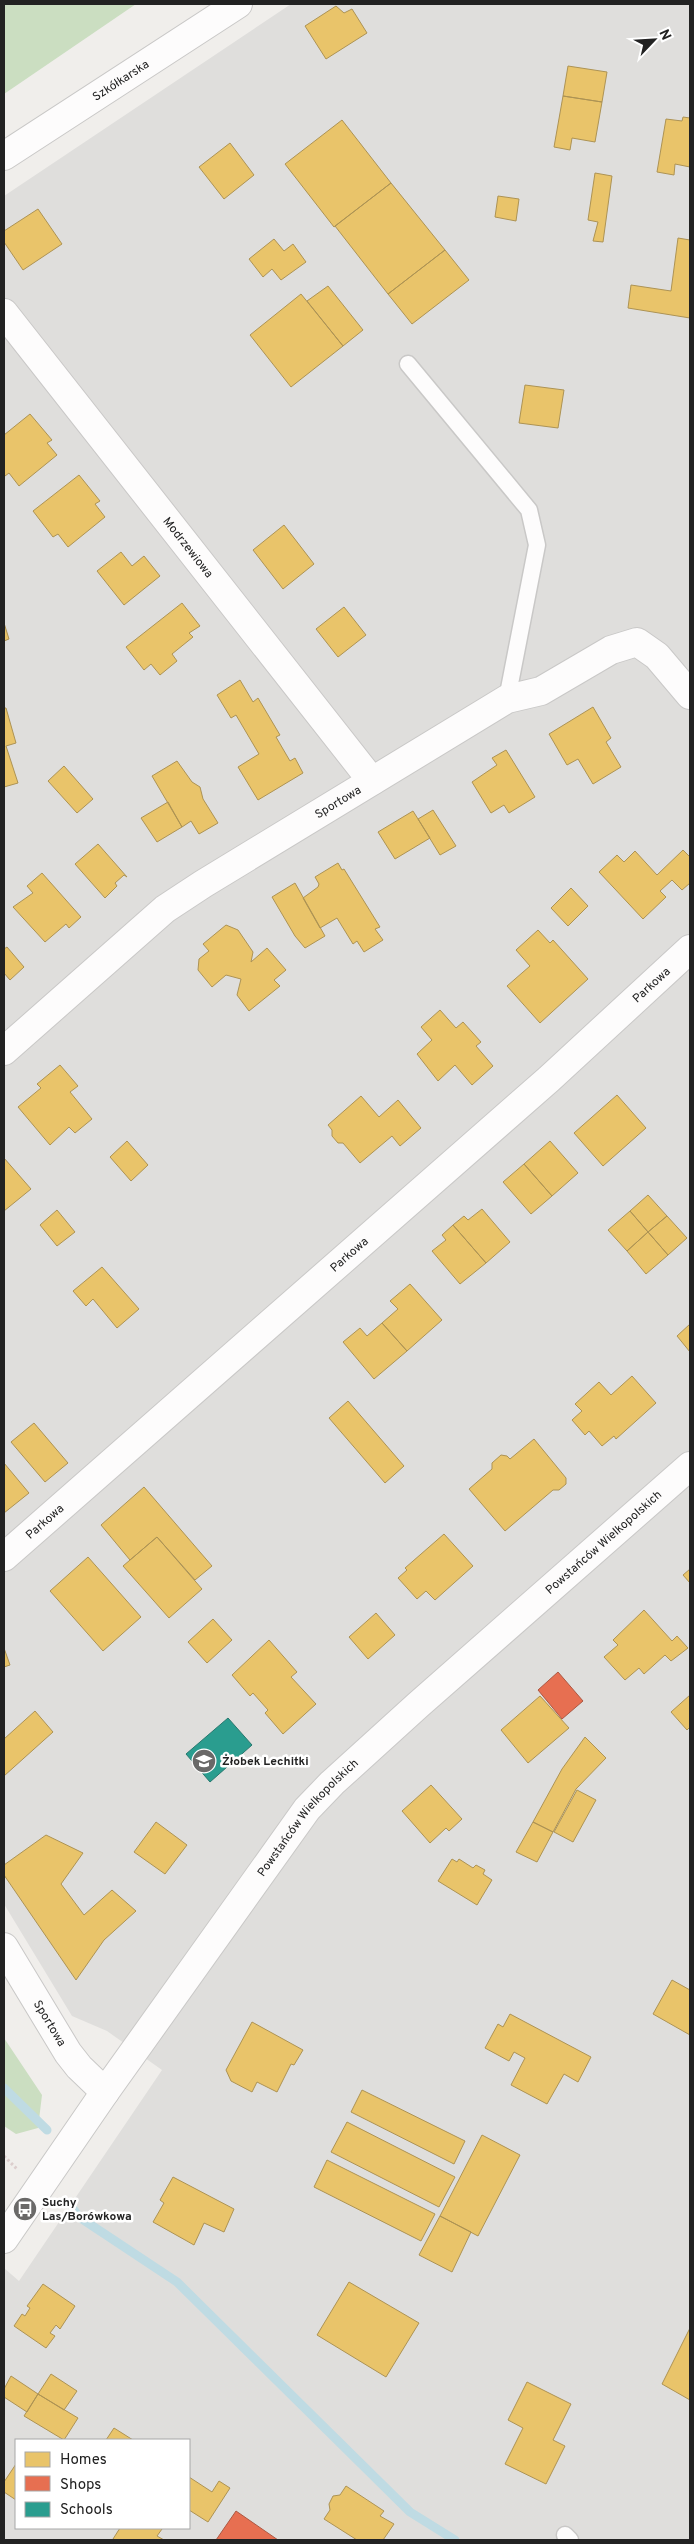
<svg xmlns="http://www.w3.org/2000/svg" width="694" height="2544" viewBox="0 0 694 2544" font-family="Overpass,sans-serif">
<rect width="100%" height="100%" fill="#f0eeeb"/>
<!-- residential -->
<path fill="#dfdedc" fill-rule="evenodd" d="M 291,4 L 690,4 L 690,2540 L 4,2540 L 4,2268 L 19,2281 L 162,2070 L 107,2031 L 72,2016 L 4,1904 L 4,196 ZM 16,2440 L 189,2440 L 189,2528 L 16,2528 Z"/>
<!-- forest -->
<path fill="#cbdec1" d="M 4,4 L 136,4 L 4,94 Z
M 4,2038 L 42,2095 L 38,2128 L 16,2134 L 4,2126 Z"/>
<!-- homes -->
<path fill="#e9c46a" stroke="#ad9354" d="M 336,6 L 344,13 L 352,9 L 367,33 L 326,59 L 305,26 Z
M 568,66 L 607,72 L 602,102 L 563,96 Z
M 563,96 L 602,102 L 595,142 L 572,138 L 570,150 L 554,147 Z
M 683,117 L 690,118 L 690,167 L 675,164 L 674,175 L 657,172 L 666,119 L 682,121 Z
M 342,120 L 391,183 L 334,227 L 285,164 Z
M 230,143 L 254,175 L 224,199 L 199,167 Z
M 595,173 L 612,176 L 603,242 L 593,241 L 598,222 L 588,220 Z
M 391,183 L 445,250 L 388,294 L 335,226 Z
M 498,196 L 519,199 L 516,221 L 495,217 Z
M 38,209 L 62,244 L 23,270 L 4,242 L 4,231 Z
M 678,238 L 690,240 L 690,318 L 628,308 L 631,285 L 671,291 Z
M 274,239 L 284,251 L 293,244 L 306,262 L 281,280 L 272,269 L 263,277 L 249,259 Z
M 445,250 L 469,280 L 412,324 L 388,294 Z
M 328,286 L 363,330 L 343,346 L 307,301 Z
M 301,294 L 343,346 L 291,387 L 250,335 Z
M 525,385 L 564,390 L 558,428 L 519,423 Z
M 30,414 L 52,440 L 47,443 L 57,455 L 19,486 L 9,473 L 5,476 L 4,474 L 4,435 Z
M 79,475 L 100,501 L 95,504 L 105,517 L 68,547 L 58,534 L 53,537 L 33,511 Z
M 284,525 L 314,564 L 283,589 L 253,550 Z
M 121,552 L 132,566 L 144,556 L 160,576 L 124,605 L 97,571 Z
M 182,603 L 200,626 L 189,633 L 193,637 L 172,654 L 177,661 L 160,675 L 151,664 L 144,670 L 126,647 Z
M 344,607 L 366,635 L 338,657 L 316,629 Z
M 4,623 L 9,639 L 4,641 Z
M 240,680 L 253,702 L 258,698 L 280,735 L 276,737 L 290,761 L 295,758 L 303,773 L 258,800 L 238,767 L 259,754 L 236,715 L 231,718 L 217,695 Z
M 593,707 L 611,738 L 606,742 L 621,767 L 593,784 L 578,759 L 567,765 L 549,734 Z
M 4,708 L 6,708 L 16,743 L 6,746 L 18,783 L 4,787 Z
M 506,750 L 535,797 L 509,813 L 504,805 L 491,813 L 472,782 L 497,765 L 492,758 Z
M 177,761 L 192,782 L 200,787 L 203,799 L 218,823 L 199,834 L 191,821 L 182,827 L 152,776 Z
M 64,766 L 93,799 L 77,813 L 48,781 Z
M 168,802 L 182,827 L 157,842 L 141,818 Z
M 433,810 L 456,846 L 440,855 L 418,819 Z
M 413,811 L 430,838 L 395,859 L 378,832 Z
M 98,844 L 127,877 L 124,875 L 115,883 L 117,886 L 105,898 L 75,864 Z
M 683,850 L 690,857 L 690,883 L 682,890 L 672,880 L 660,891 L 666,897 L 643,919 L 599,872 L 617,855 L 624,862 L 635,851 L 657,875 Z
M 338,863 L 342,870 L 344,869 L 380,927 L 375,929 L 383,940 L 364,952 L 357,941 L 353,944 L 337,918 L 320,928 L 303,898 L 318,887 L 319,884 L 315,877 Z
M 42,873 L 81,917 L 69,928 L 66,924 L 45,942 L 13,907 L 33,893 L 27,886 Z
M 295,883 L 325,936 L 305,948 L 295,936 L 272,897 Z
M 571,888 L 588,906 L 568,926 L 551,908 Z
M 226,925 L 238,930 L 253,952 L 251,962 L 267,948 L 286,970 L 274,980 L 280,986 L 249,1011 L 237,995 L 241,979 L 226,975 L 212,987 L 198,970 L 199,959 L 209,951 L 203,944 Z
M 538,930 L 550,943 L 553,940 L 588,979 L 540,1023 L 507,986 L 530,966 L 516,950 Z
M 7,947 L 24,967 L 10,980 L 4,973 L 4,949 Z
M 440,1010 L 456,1028 L 463,1022 L 481,1042 L 476,1046 L 493,1066 L 472,1085 L 455,1065 L 438,1081 L 417,1054 L 432,1040 L 421,1027 Z
M 60,1065 L 78,1086 L 70,1092 L 92,1119 L 75,1133 L 69,1127 L 50,1145 L 18,1107 L 41,1088 L 37,1084 Z
M 617,1095 L 646,1128 L 603,1166 L 574,1133 Z
M 361,1096 L 379,1117 L 398,1100 L 421,1128 L 400,1146 L 392,1136 L 360,1163 L 343,1143 L 338,1143 L 332,1136 L 332,1130 L 328,1125 Z
M 127,1141 L 148,1165 L 131,1181 L 110,1157 Z
M 550,1141 L 578,1173 L 552,1196 L 524,1164 Z
M 4,1158 L 31,1189 L 4,1211 Z
M 524,1164 L 552,1196 L 531,1214 L 503,1182 Z
M 648,1195 L 667,1216 L 648,1232 L 630,1211 Z
M 482,1209 L 510,1242 L 486,1263 L 453,1225 L 464,1216 L 468,1220 Z
M 57,1210 L 75,1232 L 57,1246 L 40,1225 Z
M 630,1211 L 648,1232 L 627,1251 L 608,1230 Z
M 667,1216 L 687,1238 L 668,1255 L 648,1232 Z
M 453,1225 L 486,1263 L 460,1284 L 432,1251 L 446,1240 L 442,1235 Z
M 648,1232 L 668,1255 L 646,1274 L 627,1251 Z
M 102,1267 L 139,1309 L 117,1328 L 93,1299 L 86,1306 L 73,1291 Z
M 410,1284 L 442,1320 L 407,1351 L 382,1323 L 398,1309 L 390,1301 Z
M 382,1323 L 407,1351 L 374,1379 L 343,1342 L 360,1328 L 367,1336 Z
M 690,1324 L 690,1352 L 677,1336 Z
M 632,1376 L 656,1403 L 616,1439 L 614,1436 L 602,1446 L 589,1431 L 585,1435 L 572,1420 L 582,1411 L 575,1404 L 599,1382 L 611,1395 Z
M 348,1401 L 404,1466 L 385,1483 L 329,1418 Z
M 34,1423 L 68,1463 L 45,1482 L 11,1442 Z
M 534,1439 L 566,1478 L 566,1484 L 559,1490 L 553,1490 L 505,1531 L 469,1489 L 492,1469 L 492,1463 L 501,1455 L 507,1456 L 510,1459 Z
M 4,1463 L 29,1493 L 4,1513 Z
M 144,1487 L 212,1566 L 195,1580 L 157,1537 L 130,1560 L 101,1525 Z
M 444,1534 L 473,1566 L 435,1600 L 426,1591 L 417,1599 L 398,1578 L 407,1570 L 405,1568 Z
M 157,1537 L 202,1589 L 169,1618 L 123,1566 Z
M 88,1557 L 141,1617 L 103,1651 L 50,1591 Z
M 690,1569 L 690,1583 L 683,1575 Z
M 644,1610 L 672,1641 L 677,1636 L 688,1648 L 671,1661 L 665,1655 L 644,1674 L 639,1668 L 625,1680 L 604,1657 L 618,1645 L 613,1640 Z
M 376,1613 L 395,1635 L 368,1659 L 349,1637 Z
M 213,1619 L 232,1640 L 207,1663 L 188,1642 Z
M 269,1640 L 297,1672 L 291,1677 L 316,1704 L 283,1734 L 265,1713 L 268,1710 L 253,1693 L 250,1696 L 232,1675 Z
M 4,1648 L 10,1665 L 4,1667 Z
M 690,1695 L 690,1727 L 687,1730 L 671,1712 Z
M 540,1696 L 569,1728 L 528,1763 L 501,1730 Z
M 35,1711 L 53,1732 L 4,1776 L 4,1739 Z
M 585,1737 L 606,1758 L 576,1789 L 553,1832 L 533,1822 L 562,1769 Z
M 431,1785 L 462,1819 L 449,1831 L 446,1828 L 430,1843 L 402,1811 Z
M 577,1790 L 596,1800 L 573,1842 L 554,1832 Z
M 156,1822 L 187,1845 L 165,1874 L 134,1852 Z
M 533,1822 L 553,1832 L 537,1862 L 516,1852 Z
M 46,1835 L 83,1853 L 61,1884 L 84,1915 L 112,1890 L 136,1911 L 104,1940 L 76,1980 L 4,1875 L 4,1865 Z
M 452,1859 L 457,1862 L 459,1859 L 473,1868 L 476,1865 L 485,1870 L 483,1874 L 492,1880 L 477,1905 L 438,1881 Z
M 672,1980 L 690,1990 L 690,2035 L 653,2014 Z
M 510,2014 L 591,2057 L 578,2082 L 564,2074 L 547,2104 L 511,2085 L 525,2058 L 514,2052 L 509,2061 L 485,2048 L 498,2024 L 503,2027 Z
M 252,2022 L 303,2050 L 294,2065 L 291,2064 L 277,2092 L 257,2082 L 252,2092 L 231,2081 L 226,2070 Z
M 362,2090 L 465,2141 L 454,2164 L 351,2112 Z
M 347,2122 L 455,2177 L 439,2207 L 331,2152 Z
M 482,2135 L 520,2155 L 478,2236 L 440,2216 Z
M 327,2160 L 435,2214 L 421,2241 L 314,2187 Z
M 173,2177 L 234,2209 L 224,2232 L 204,2223 L 194,2245 L 153,2222 L 164,2203 L 160,2200 Z
M 440,2216 L 471,2232 L 452,2272 L 419,2255 Z
M 349,2282 L 419,2323 L 386,2377 L 317,2335 Z
M 43,2284 L 75,2306 L 60,2329 L 56,2325 L 50,2333 L 55,2336 L 46,2348 L 14,2326 L 22,2314 L 25,2316 L 30,2308 L 27,2306 Z
M 690,2328 L 690,2400 L 662,2384 Z
M 51,2374 L 77,2391 L 64,2410 L 38,2394 Z
M 11,2376 L 38,2394 L 27,2412 L 4,2397 L 4,2389 Z
M 527,2382 L 571,2404 L 553,2440 L 565,2446 L 546,2484 L 505,2464 L 523,2428 L 508,2420 Z
M 38,2394 L 78,2418 L 64,2440 L 24,2416 Z
M 114,2428 L 133,2440 L 106,2440 Z
M 16,2464 L 16,2500 L 4,2492 L 4,2482 Z
M 189,2477 L 212,2492 L 219,2481 L 230,2488 L 208,2522 L 189,2510 Z
M 346,2486 L 384,2511 L 380,2516 L 394,2524 L 383,2540 L 357,2540 L 324,2519 L 330,2510 L 329,2504 L 333,2496 L 340,2495 Z
M 120,2528 L 160,2528 L 162,2529 L 157,2536 L 164,2540 L 115,2540 L 113,2539 Z"/>
<!-- shops -->
<path fill="#e76f51" stroke="#ac5843" d="M 558,1672 L 583,1701 L 562,1719 L 538,1690 Z
M 236,2511 L 278,2540 L 216,2540 Z"/>
<!-- schools -->
<path fill="#2a9d8f" stroke="#28786e" d="M 228,1718 L 252,1745 L 210,1782 L 186,1754 Z"/>
<g fill="none" stroke-linecap="round" stroke-linejoin="round">
<!-- stream -->
<path stroke="#bfdbe3" stroke-width="9" d="M 4,2088 L 47,2130
M 74,2210 L 79,2217 L 177,2282 L 410,2512 L 455,2540"/>
<!-- service casing -->
<g stroke="#c9c8c7" stroke-width="19">
<path id="service" d="M 408,364 L 529,510 L 537,545 L 507,699
M 565,2535 L 570,2540"/>
</g>
<!-- minor casing -->
<g stroke="#c9c8c7" stroke-width="30">
<g id="minor">
<path id="s1" d="M 4,156 L 238,4"/>
<path id="s2" d="M 4,313 L 372,781"/>
<path id="s3" d="M 4,1051 L 165,909 L 203,884 L 507,699 L 541,691 L 611,650 L 637,642 L 657,656 L 690,695"/>
<path id="s4" d="M 4,1557 L 549,1079 L 690,949"/>
<path id="s5" d="M 4,1947 L 68,2053 L 79,2067 L 105,2092"/>
<path id="s6" d="M 4,2239 L 105,2092 L 307,1809 L 332,1783 L 418,1705 L 690,1466"/>
</g>
</g>
<!-- path -->
<path stroke="#dccecd" stroke-width="3" stroke-dasharray="2.5 2.5" stroke-linecap="butt" d="M 4,2156 L 17,2169"/>
<!-- service -->
<use href="#service" stroke="#fdfcfc" stroke-width="16"/>
<!-- minor -->
<use href="#minor" stroke="#fdfcfc" stroke-width="28"/>
</g>
<!-- icons -->
<defs>
<g id="school-disc" transform="scale(1.25)"><circle r="9.5" fill="#6a6968" stroke="#fff"/><path d="M0-5L7-2L0 1L-7-2ZM-4 1L0 2.5L4 1V4Q0 6-4 4Z" fill="#fff"/></g>
<g id="bus-disc" transform="scale(1.25)"><circle r="9.5" fill="#6a6968" stroke="#fff"/><path d="M-5-6H5V4H4V6H2V4H-2V6H-4V4H-5ZM-3.5-4V0h7V-4ZM-3.5 1.2v1.5H-2V1.2ZM2 1.2v1.5H3.5V1.2Z" fill="#fff"/></g>
</defs>
<g fill-rule="evenodd">
<use href="#school-disc" x="204" y="1761"/>
<use href="#bus-disc" x="25" y="2209"/>
</g>
<g text-anchor="middle" stroke-width="5" stroke-linejoin="round" paint-order="stroke">
<!-- street labels -->
<g font-size="12" fill="#222" stroke="#fff">
<text dy="4" stroke="none"><textPath href="#s1" startOffset="139">Szkółkarska</textPath></text>
<text dy="4" stroke="none"><textPath href="#s2" startOffset="298">Modrzewiowa</textPath></text>
<text dy="4" stroke="none"><textPath href="#s3" startOffset="418">Sportowa</textPath></text>
<text dy="4" stroke="none"><textPath href="#s4" startOffset="864">Parkowa</textPath></text>
<text dy="4" stroke="none"><textPath href="#s4" startOffset="459">Parkowa</textPath></text>
<text dy="4" stroke="none"><textPath href="#s4" startOffset="54">Parkowa</textPath></text>
<text dy="4" stroke="none"><textPath href="#s6" startOffset="925">Powstańców Wielkopolskich</textPath></text>
<text dy="4" stroke="none"><textPath href="#s6" startOffset="520">Powstańców Wielkopolskich</textPath></text>
<text dy="4" stroke="none"><textPath href="#s5" startOffset="89">Sportowa</textPath></text>
</g>
<!-- poi labels -->
<g font-size="12" font-weight="bold" fill="#222" stroke="#fff" text-anchor="start">
<text x="222" y="1765">Żłobek Lechitki</text>
<text x="42" y="2206">Suchy<tspan x="42" dy="14">Las/Borówkowa</tspan></text>
</g>
</g>
<!-- border -->
<rect width="694" height="2544" fill="none" stroke="#222222" stroke-width="10"/>
<!-- legend -->
<rect x="15" y="2439" width="175" height="90" fill="#ffffff" stroke="#a7a7a7"/>
<rect x="25" y="2452" width="25" height="15" fill="#e9c46a" stroke="#a7a7a7"/>
<text x="60" y="2464" font-size="15" fill="#222222">Homes</text>
<rect x="25" y="2476" width="25" height="15" fill="#e76f51" stroke="#a7a7a7"/>
<text x="60" y="2489" font-size="15" fill="#222222">Shops</text>
<rect x="25" y="2502" width="25" height="15" fill="#2a9d8f" stroke="#a7a7a7"/>
<text x="60" y="2514" font-size="15" fill="#222222">Schools</text>
<!-- north arrow -->
<g transform="translate(654 40) rotate(65)" stroke="#ffffff" stroke-width="4" paint-order="stroke">
<path d="M0-4L9 19L0 12L-9 19Z" fill="#222222"/>
<text y="-8" font-size="14" font-weight="bold" text-anchor="middle" fill="#222222">N</text>
</g>
</svg>
